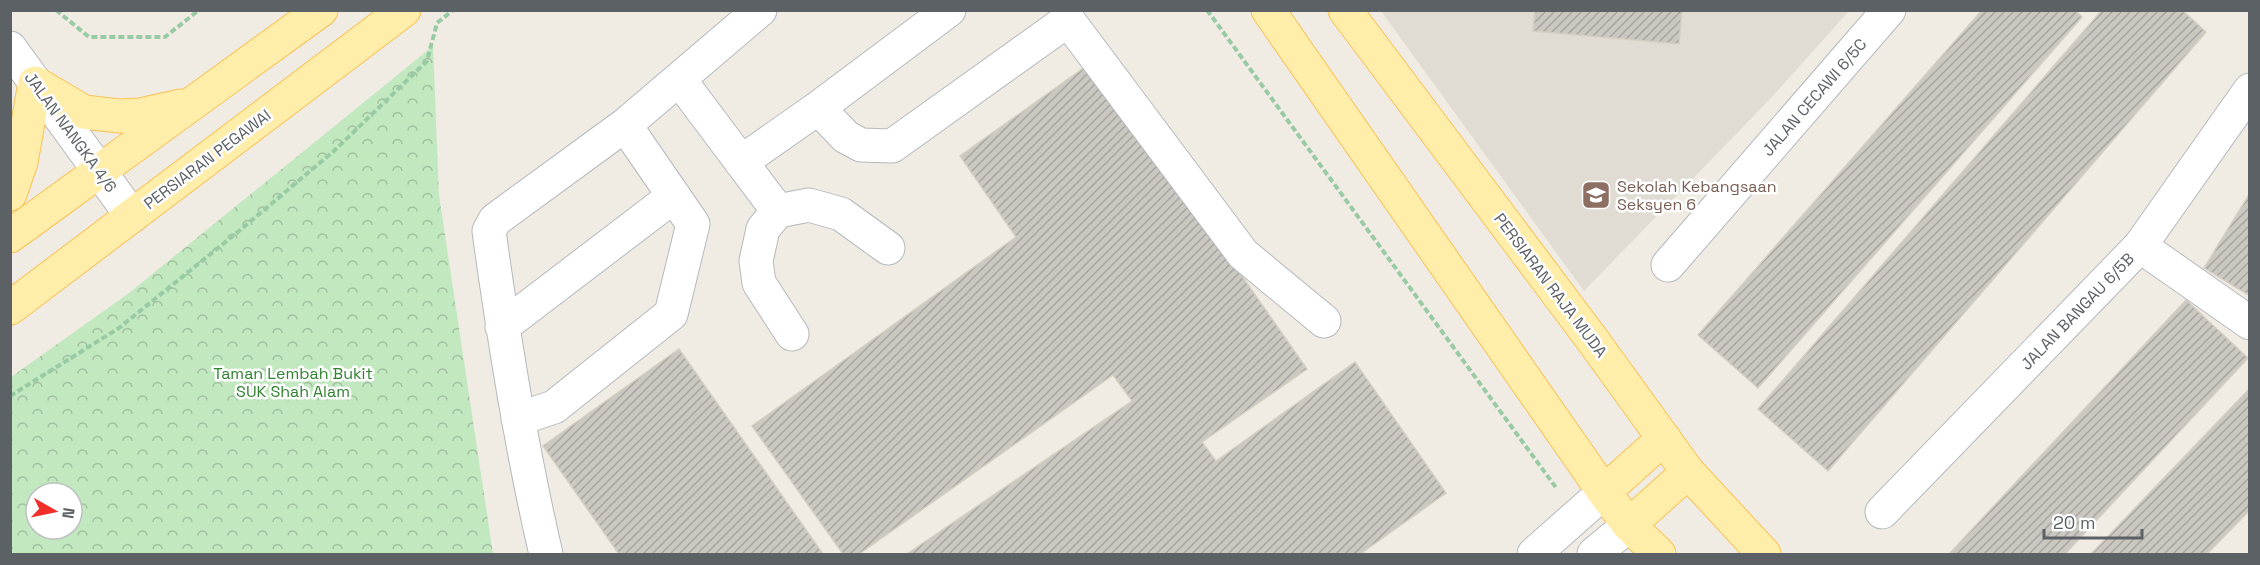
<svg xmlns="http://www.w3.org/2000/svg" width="2260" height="565" viewBox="0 0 2260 565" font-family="'Space Grotesk',sans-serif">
<defs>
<pattern id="park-crowns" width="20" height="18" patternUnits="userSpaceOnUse" patternTransform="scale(1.5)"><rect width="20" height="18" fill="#c2e8c0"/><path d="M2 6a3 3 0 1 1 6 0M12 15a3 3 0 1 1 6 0" fill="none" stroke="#a1bfa0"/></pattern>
<pattern id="building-hatch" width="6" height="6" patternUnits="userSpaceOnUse" patternTransform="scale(1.5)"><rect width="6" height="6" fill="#cbc7c1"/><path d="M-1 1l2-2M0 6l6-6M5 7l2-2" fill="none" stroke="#a8a5a1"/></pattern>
</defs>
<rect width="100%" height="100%" fill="#f0ece4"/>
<!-- education -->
<path fill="#e0dbd3" d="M 1381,11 L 1849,11 L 1771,98 L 1584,291 Z"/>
<!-- park -->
<path fill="url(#park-crowns)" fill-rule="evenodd" d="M 433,46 L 439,195 L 493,554 L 11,554 L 11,377 L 129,293 ZM 36,493 L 72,493 L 72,529 L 36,529 Z"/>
<!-- building -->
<path fill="url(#building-hatch)" stroke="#d5cec2" stroke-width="1.5" d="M 1535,10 L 1682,10 L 1679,44 L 1533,31 Z
M 1982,10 L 2075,10 L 2082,17 L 1758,388 L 1698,335 Z
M 2102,10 L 2182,10 L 2206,32 L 1828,471 L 1758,409 Z
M 1092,62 L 1307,369 L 1202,442 L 1216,461 L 1355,362 L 1446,493 L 1360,554 L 907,554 L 1132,401 L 1113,375 L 859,554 L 843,554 L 752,426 L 1016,237 L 960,156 Z
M 2250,193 L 2250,296 L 2204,268 Z
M 2186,300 L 2248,358 L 2065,554 L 1949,554 Z
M 679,349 L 823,554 L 619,554 L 543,446 Z
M 2250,388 L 2250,510 L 2207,554 L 2091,554 Z"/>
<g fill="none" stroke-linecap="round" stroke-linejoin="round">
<!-- minor casing -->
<g stroke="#b5b8bc" stroke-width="35">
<path id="minor" d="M 10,48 L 132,216
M 679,79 L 778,211
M 818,108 L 846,137 L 861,145 L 892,146 L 1068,20 L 1243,254 L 1324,321
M 741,162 L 818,108 L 949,10
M 2140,246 L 2250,323
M 1668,265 L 1889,10
M 502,327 L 674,196
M 792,334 L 759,283 L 756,261 L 763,229 L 778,211 L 809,205 L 841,214 L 888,248
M 518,419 L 554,407 L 671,314 L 693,224 L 625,125
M 1882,512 L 2140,246 L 2250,90
M 546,554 C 521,448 504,340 489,231 L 495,220 L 625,125 L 760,10
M 1534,554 L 1604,492
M 1594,554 L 1629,525"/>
</g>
<!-- major casing -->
<g stroke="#f8c255" stroke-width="35">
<path id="major" d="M 1268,10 L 1604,492 L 1629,525 L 1659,554
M 1345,10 L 1594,342 L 1688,472 L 1764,554
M 10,194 L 21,162 L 35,83 L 84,112 L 119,116 L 140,115 L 180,106
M 10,236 L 321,10
M 10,308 L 404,10
M 1604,492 L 1664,438
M 1629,525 L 1688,472"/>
</g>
<!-- path -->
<path stroke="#98caa4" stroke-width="4" stroke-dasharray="6 3" stroke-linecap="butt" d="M 56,10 L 89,37 L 165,37 L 199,10
M 1207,10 L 1557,489
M 10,396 L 119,328 L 239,231 L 335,150 L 427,61 L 437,23 L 453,10"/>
<!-- minor -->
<use href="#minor" stroke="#fff" stroke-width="33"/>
<!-- major -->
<use href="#major" stroke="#ffedaa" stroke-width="33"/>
</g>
<!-- icons -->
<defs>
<g id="school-square" transform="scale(1.5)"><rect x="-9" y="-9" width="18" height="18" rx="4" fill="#8d6e63" stroke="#fff"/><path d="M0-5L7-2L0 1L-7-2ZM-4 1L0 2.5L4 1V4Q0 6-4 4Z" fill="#fff"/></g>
</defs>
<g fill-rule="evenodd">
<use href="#school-square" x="1596" y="195"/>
</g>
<g text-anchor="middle" stroke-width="5" stroke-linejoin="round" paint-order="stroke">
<!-- street labels -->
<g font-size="16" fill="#5c6166" stroke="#fff">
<text transform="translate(1814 97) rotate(-49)" y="6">JALAN CECAWI 6/5C</text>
<text transform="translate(71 132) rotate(54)" y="6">JALAN NANGKA 4/6</text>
<text transform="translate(207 159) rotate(-37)" y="6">PERSIARAN PEGAWAI</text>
<text transform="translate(1551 285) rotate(53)" y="6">PERSIARAN RAJA MUDA</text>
<text transform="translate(2077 311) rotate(-46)" y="6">JALAN BANGAU 6/5B</text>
</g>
<!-- education labels -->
<g font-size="16" fill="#785e54" stroke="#fff" text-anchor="start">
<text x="1617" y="192">Sekolah Kebangsaan<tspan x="1617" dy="18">Seksyen 6</tspan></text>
</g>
<!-- park labels -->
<g font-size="16" fill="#308230" stroke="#fff">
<text x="293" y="379">Taman Lembah Bukit<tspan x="293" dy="18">SUK Shah Alam</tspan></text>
</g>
</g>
<!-- border -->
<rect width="2260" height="565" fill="none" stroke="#5c6166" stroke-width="24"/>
<!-- north arrow -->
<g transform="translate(54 511) rotate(99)"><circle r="28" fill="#ffffff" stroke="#bec0c2" stroke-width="1.5"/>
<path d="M0-4.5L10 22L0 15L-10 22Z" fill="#f12e29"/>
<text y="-9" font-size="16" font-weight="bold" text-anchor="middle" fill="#5c6166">N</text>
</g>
<!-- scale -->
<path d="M2044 529v9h98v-9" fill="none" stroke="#5c6166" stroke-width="3"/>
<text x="2053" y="529" font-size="18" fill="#5c6166" stroke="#ffffff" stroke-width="4.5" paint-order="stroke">20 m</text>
</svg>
